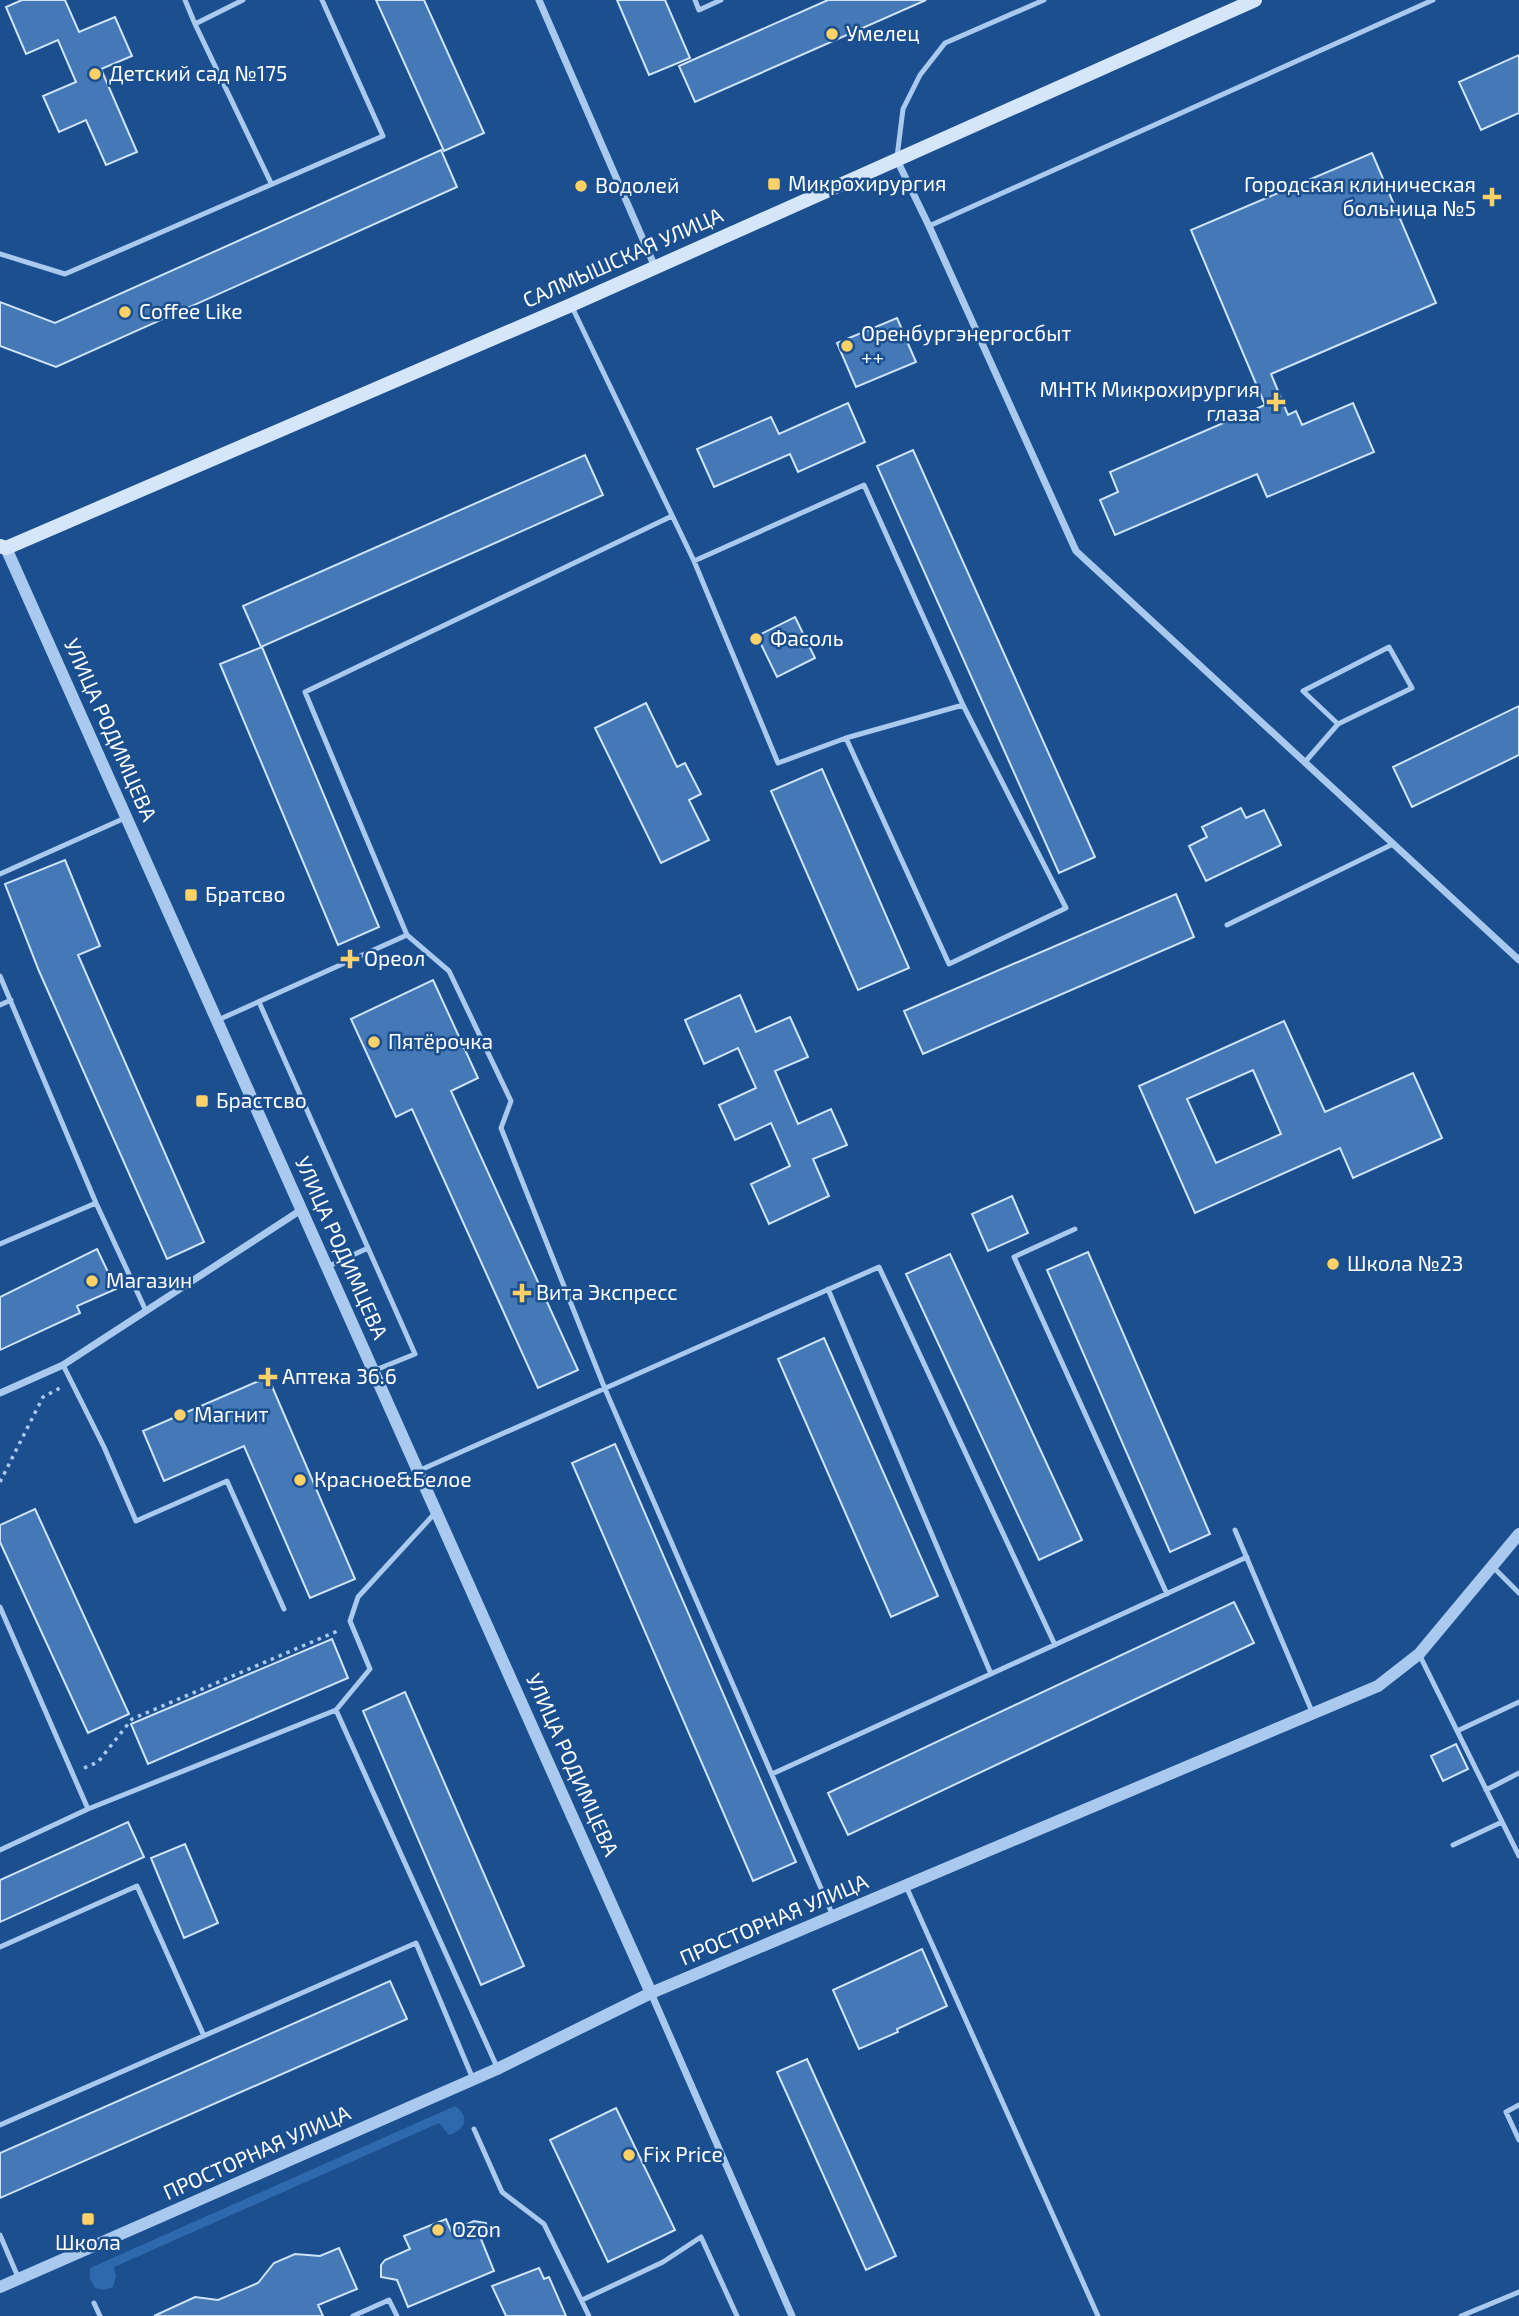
<svg xmlns="http://www.w3.org/2000/svg" width="1519" height="2316" viewBox="0 0 1519 2316" font-family="'Exo 2',sans-serif">
<rect width="100%" height="100%" fill="#1b4f8f"/>
<!-- green -->
<path fill="#2e69ad" d="M 455,2106 C 470,2116 466,2130 449,2135 L 439,2123 L 114,2267 L 116,2277 L 113,2287 L 104,2290 L 95,2288 L 90,2279 L 90,2268 Z"/>
<!-- building -->
<path fill="#4478b7" stroke="#cfe3fa" stroke-width="2" fill-rule="evenodd" d="M 22,0 L 65,0 L 79,32 L 115,17 L 132,56 L 101,69 L 137,152 L 106,165 L 86,120 L 59,132 L 43,96 L 76,82 L 58,40 L 26,54 L 6,7 Z
M 376,0 L 424,0 L 484,133 L 444,151 Z
M 617,0 L 665,0 L 690,58 L 649,75 Z
M 828,0 L 926,0 L 695,102 L 679,66 Z
M 1519,55 L 1519,113 L 1481,130 L 1459,82 Z
M 441,150 L 457,187 L 56,367 L 0,346 L 0,302 L 55,323 Z
M 1372,153 L 1436,303 L 1271,374 L 1288,415 L 1296,411 L 1302,425 L 1353,403 L 1374,452 L 1267,497 L 1257,474 L 1115,535 L 1100,500 L 1118,492 L 1110,472 L 1265,405 L 1191,230 Z
M 897,318 L 916,362 L 856,387 L 837,343 Z
M 848,403 L 865,442 L 798,472 L 790,454 L 714,487 L 697,449 L 771,417 L 779,434 Z
M 913,450 L 1095,857 L 1059,873 L 877,466 Z
M 585,455 L 603,495 L 261,647 L 243,606 Z
M 795,617 L 815,658 L 777,677 L 757,636 Z
M 262,647 L 379,927 L 338,945 L 220,664 Z
M 646,703 L 677,767 L 685,763 L 701,794 L 689,800 L 709,840 L 661,863 L 595,728 Z
M 1519,706 L 1519,755 L 1412,807 L 1393,767 Z
M 822,769 L 909,968 L 858,990 L 771,791 Z
M 1241,808 L 1246,818 L 1264,810 L 1281,845 L 1206,881 L 1189,846 L 1207,837 L 1202,827 Z
M 65,860 L 100,946 L 78,955 L 204,1242 L 167,1259 L 39,971 L 5,884 Z
M 1176,894 L 1194,937 L 923,1054 L 904,1011 Z
M 433,980 L 478,1078 L 451,1091 L 578,1370 L 538,1388 L 412,1109 L 396,1117 L 351,1019 Z
M 740,995 L 756,1032 L 790,1017 L 808,1057 L 775,1071 L 798,1124 L 831,1109 L 847,1145 L 813,1159 L 829,1196 L 769,1224 L 751,1184 L 790,1166 L 771,1123 L 735,1140 L 719,1105 L 756,1088 L 738,1048 L 704,1064 L 685,1020 Z
M 1284,1021 L 1325,1112 L 1413,1073 L 1442,1138 L 1353,1178 L 1340,1148 L 1195,1213 L 1139,1086 ZM 1253,1070 L 1281,1134 L 1216,1163 L 1187,1099 Z
M 1012,1196 L 1028,1233 L 988,1251 L 972,1214 Z
M 97,1249 L 116,1289 L 77,1306 L 80,1313 L 0,1350 L 0,1297 Z
M 1088,1252 L 1210,1534 L 1170,1552 L 1047,1270 Z
M 950,1254 L 1082,1540 L 1039,1560 L 906,1274 Z
M 824,1338 L 938,1596 L 891,1617 L 778,1359 Z
M 268,1377 L 355,1579 L 310,1598 L 244,1446 L 164,1481 L 143,1431 Z
M 615,1444 L 796,1862 L 753,1881 L 572,1463 Z
M 35,1509 L 129,1714 L 88,1733 L 0,1542 L 0,1525 Z
M 1234,1602 L 1254,1643 L 848,1835 L 828,1793 Z
M 332,1639 L 348,1678 L 148,1764 L 131,1724 Z
M 405,1692 L 524,1966 L 481,1985 L 363,1711 Z
M 1456,1744 L 1468,1769 L 1443,1781 L 1431,1756 Z
M 128,1822 L 144,1857 L 0,1922 L 0,1880 Z
M 185,1844 L 218,1923 L 184,1938 L 151,1858 Z
M 922,1949 L 947,2006 L 897,2029 L 898,2032 L 859,2049 L 833,1990 Z
M 390,1981 L 407,2019 L 0,2198 L 0,2153 Z
M 807,2059 L 896,2256 L 866,2270 L 777,2072 Z
M 616,2108 L 675,2230 L 608,2262 L 550,2140 Z
M 446,2219 L 451,2231 L 474,2221 L 486,2223 L 488,2234 L 481,2239 L 494,2271 L 408,2307 L 397,2280 L 381,2277 L 381,2265 L 385,2260 L 410,2249 L 404,2236 Z
M 339,2248 L 357,2289 L 318,2305 L 323,2316 L 154,2316 L 195,2297 L 218,2300 L 258,2283 L 274,2263 L 295,2254 L 320,2256 Z
M 539,2268 L 544,2279 L 549,2277 L 566,2316 L 506,2316 L 492,2286 Z"/>
<g fill="none" stroke-linecap="round" stroke-linejoin="round">
<!-- path -->
<path stroke="#a9c9ee" stroke-width="3.5" stroke-dasharray="3.5 5" stroke-linecap="butt" d="M 0,1482 L 43,1397 L 60,1388
M 84,1768 L 98,1762 L 132,1719 L 340,1630"/>
<!-- service -->
<path stroke="#a9c9ee" stroke-width="5" d="M 185,0 L 195,24 L 243,0
M 695,0 L 699,10 L 721,0
M 195,24 L 271,183
M 897,157 L 903,109 L 920,75 L 945,43 L 1044,0
M 929,226 L 1433,0
M 0,254 L 65,274 L 383,136 L 322,0
M 572,307 L 694,561 L 864,485 L 963,705 L 1066,908 L 949,964 L 846,738
M 672,516 L 305,692 L 407,935 L 449,971 L 511,1101 L 501,1128 L 605,1389 L 833,1916
M 694,561 L 778,763 L 846,738 L 963,705
M 1389,647 L 1412,688 L 1338,724 L 1303,691 Z
M 1305,762 L 1338,724
M 0,874 L 125,818
M 1227,925 L 1393,844
M 0,976 L 96,1203 L 146,1311
M 259,1002 L 415,1354 L 373,1371
M 0,1005 L 11,1000
M 218,1020 L 407,935
M 1075,1229 L 1014,1257 L 1167,1594
M 0,1244 L 96,1203
M 327,1267 L 368,1248
M 828,1289 L 991,1674
M 63,1365 L 104,1447 L 136,1521 L 227,1481 L 284,1609
M 418,1471 L 879,1267 L 1055,1645
M 1235,1530 L 1313,1714
M 1492,1566 L 1519,1593
M 0,1607 L 88,1809 L 336,1710 L 497,2067
M 1419,1654 L 1519,1856
M 336,1710 L 370,1669 L 350,1621 L 358,1597 L 436,1512
M 1457,1731 L 1519,1702
M 772,1774 L 1247,1557
M 1486,1790 L 1519,1773
M 1453,1845 L 1502,1822
M 0,1850 L 88,1809
M 906,1886 L 1098,2316
M 0,1947 L 137,1886 L 204,2036
M 1519,2105 L 1506,2112 L 1519,2140
M 0,2125 L 416,1943 L 473,2079
M 474,2129 L 502,2192 L 544,2224 L 589,2316
M 0,2235 L 18,2277
M 582,2300 L 663,2262 L 701,2237 L 737,2316
M 94,2303 L 100,2316
M 353,2316 L 389,2300 L 397,2316
M 1461,2316 L 1519,2292"/>
<!-- minor -->
<path stroke="#a9c9ee" stroke-width="7" d="M 539,0 L 655,267
M 897,160 L 929,226 L 1076,551 L 1519,960
M 0,1393 L 63,1365 L 301,1210
M 651,1993 L 792,2316"/>
<!-- tertiary -->
<path stroke="#a9c9ee" stroke-width="12" d="M 6,548 L 651,1993
M 0,2287 L 497,2069 L 651,1993 L 1378,1686 L 1419,1654 L 1519,1534"/>
<!-- secondary -->
<path stroke="#d6e6fa" stroke-width="14" d="M 0,546 L 6,548 L 571,305 L 1255,0"/>
</g>
<!-- markers -->
<g fill="#ffd166" stroke="#1b4f8f" stroke-width="2.5">
<circle cx="832" cy="34" r="7"/>
<circle cx="95" cy="74" r="7"/>
<rect x="767" y="177" width="14" height="14" rx="3.5"/>
<circle cx="581" cy="186" r="7"/>
<path d="M1488.5 186.5h7v7h7v7h-7v7h-7v-7h-7v-7h7z"/>
<circle cx="125" cy="312" r="7"/>
<circle cx="847" cy="346" r="7"/>
<path d="M1272.5 391.5h7v7h7v7h-7v7h-7v-7h-7v-7h7z"/>
<circle cx="756" cy="639" r="7"/>
<rect x="184" y="888" width="14" height="14" rx="3.5"/>
<path d="M346.5 948.5h7v7h7v7h-7v7h-7v-7h-7v-7h7z"/>
<circle cx="374" cy="1042" r="7"/>
<rect x="195" y="1094" width="14" height="14" rx="3.5"/>
<circle cx="1333" cy="1264" r="7"/>
<circle cx="92" cy="1281" r="7"/>
<path d="M518.5 1282.5h7v7h7v7h-7v7h-7v-7h-7v-7h7z"/>
<path d="M264.5 1366.5h7v7h7v7h-7v7h-7v-7h-7v-7h7z"/>
<circle cx="180" cy="1415" r="7"/>
<circle cx="300" cy="1480" r="7"/>
<circle cx="629" cy="2155" r="7"/>
<rect x="81" y="2212" width="14" height="14" rx="3.5"/>
<circle cx="438" cy="2230" r="7"/>
</g>
<g text-anchor="middle" stroke-width="5" stroke-linejoin="round" paint-order="stroke">
<!-- poi labels -->
<g font-size="21" fill="#fff" stroke="#1b4f8f" text-anchor="start">
<text x="846" y="41">Умелец</text>
<text x="109" y="81">Детский сад №175</text>
<text x="788" y="191">Микрохирургия</text>
<text x="1476" y="192" text-anchor="end">Городская клиническая<tspan x="1476" dy="24">больница №5</tspan></text>
<text x="595" y="193">Водолей</text>
<text x="139" y="319">Coffee Like</text>
<text x="861" y="341">Оренбургэнергосбыт<tspan x="861" dy="24">++</tspan></text>
<text x="1260" y="397" text-anchor="end">МНТК Микрохирургия<tspan x="1260" dy="24">глаза</tspan></text>
<text x="770" y="646">Фасоль</text>
<text x="205" y="902">Братсво</text>
<text x="364" y="966">Ореол</text>
<text x="388" y="1049">Пятёрочка</text>
<text x="216" y="1108">Брастсво</text>
<text x="1347" y="1271">Школа №23</text>
<text x="106" y="1288">Магазин</text>
<text x="536" y="1300">Вита Экспресс</text>
<text x="282" y="1384">Аптека 36.6</text>
<text x="194" y="1422">Магнит</text>
<text x="314" y="1487">Красное&amp;Белое</text>
<text x="643" y="2162">Fix Price</text>
<text x="452" y="2237">Ozon</text>
<text x="88" y="2250" text-anchor="middle">Школа</text>
</g>
<!-- street labels -->
<g font-size="21" fill="#fff" stroke="#1b4f8f">
<text transform="translate(623 258) rotate(-24)" y="7">САЛМЫШСКАЯ УЛИЦА</text>
<text transform="translate(110 730) rotate(66)" y="7">УЛИЦА РОДИМЦЕВА</text>
<text transform="translate(341 1248) rotate(66)" y="7">УЛИЦА РОДИМЦЕВА</text>
<text transform="translate(572 1765) rotate(66)" y="7">УЛИЦА РОДИМЦЕВА</text>
<text transform="translate(774 1920) rotate(-23)" y="7">ПРОСТОРНАЯ УЛИЦА</text>
<text transform="translate(257 2153) rotate(-24)" y="7">ПРОСТОРНАЯ УЛИЦА</text>
</g>
</g>
</svg>
